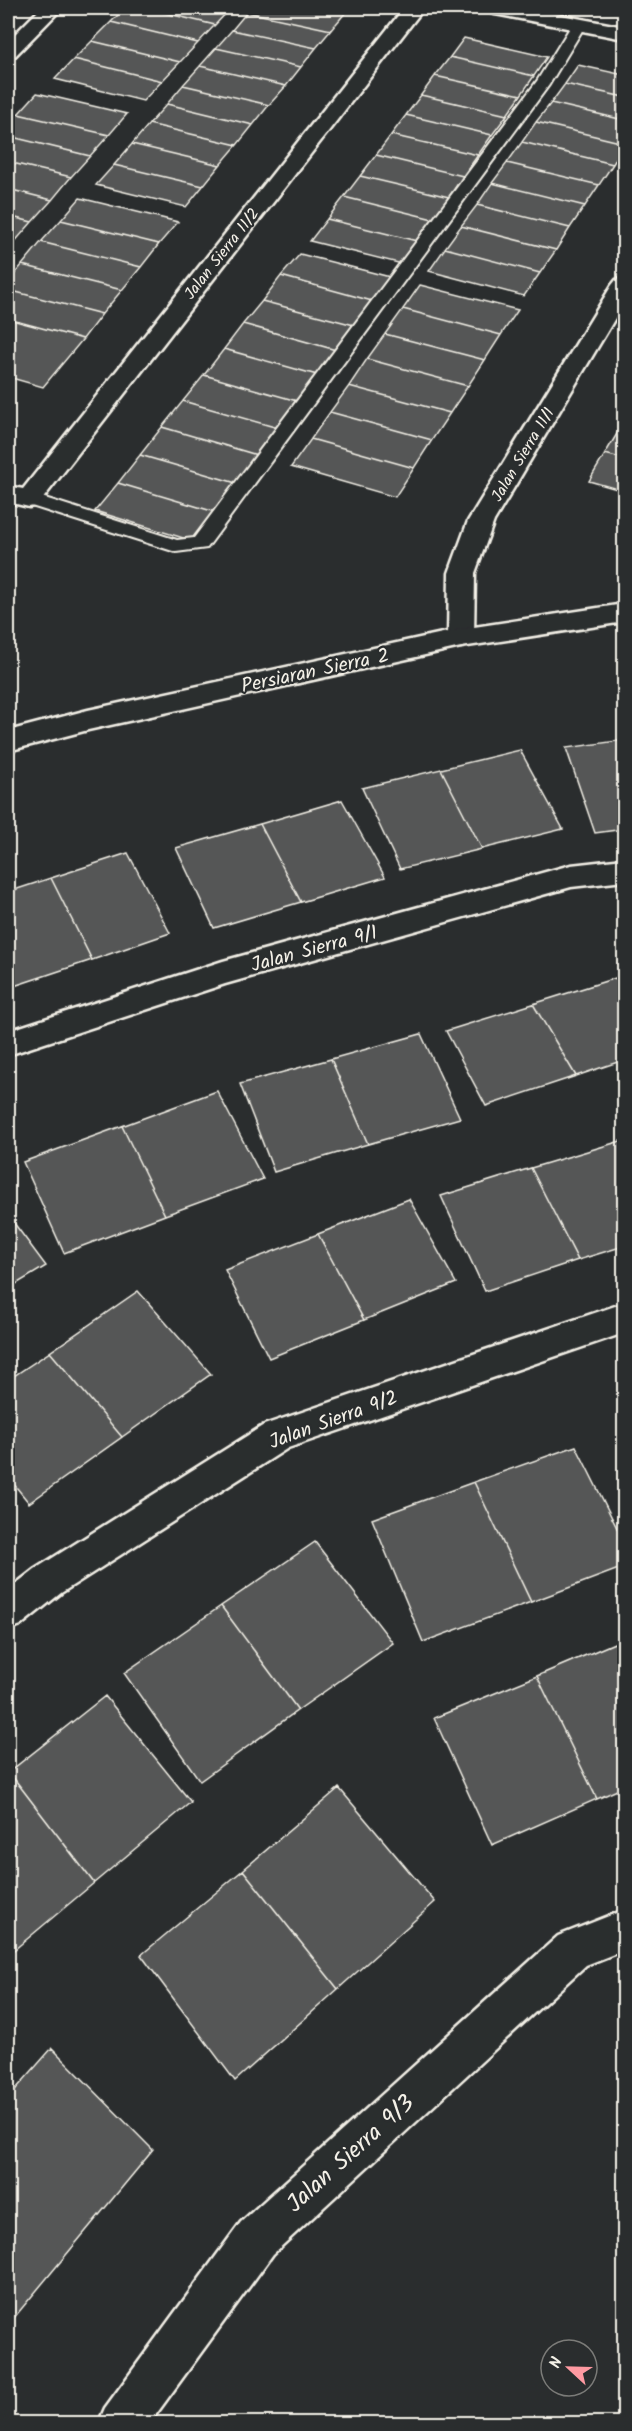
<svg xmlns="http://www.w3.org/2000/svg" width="632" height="2431" viewBox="0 0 632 2431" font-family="Kalam,sans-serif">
<rect width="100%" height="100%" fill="#2a2d2e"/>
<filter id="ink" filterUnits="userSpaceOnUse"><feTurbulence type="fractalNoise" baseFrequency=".0167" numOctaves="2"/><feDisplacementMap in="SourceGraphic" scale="12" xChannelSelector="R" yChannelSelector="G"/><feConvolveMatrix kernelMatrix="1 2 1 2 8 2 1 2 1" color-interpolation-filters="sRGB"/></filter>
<g filter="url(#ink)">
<!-- building -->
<path fill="#555756" stroke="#f4f1e8" stroke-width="1.5" d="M 125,8 L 144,8 L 215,25 L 198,43 L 111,22 Z
M 144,8 L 231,8 L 215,25 Z
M 251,8 L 323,8 L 346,12 L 331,30 L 247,12 Z
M 247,12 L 331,30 L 316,48 L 232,30 Z
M 111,22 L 198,43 L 180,62 L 92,41 Z
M 232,30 L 316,48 L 301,67 L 216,48 Z
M 464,38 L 547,57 L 534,76 L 450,57 Z
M 92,41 L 180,62 L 162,81 L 74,59 Z
M 216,48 L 301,67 L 286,86 L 200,66 Z
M 450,57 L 534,76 L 521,95 L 435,76 Z
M 74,59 L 162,81 L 143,101 L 55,79 Z
M 578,65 L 624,75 L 624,97 L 565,84 Z
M 200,66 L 286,86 L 269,105 L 183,85 Z
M 435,76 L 521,95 L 507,115 L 421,95 Z
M 565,84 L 624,97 L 624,120 L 551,103 Z
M 183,85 L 269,105 L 253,125 L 167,104 Z
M 37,93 L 127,114 L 109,135 L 18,114 Z
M 421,95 L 507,115 L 492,135 L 406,115 Z
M 551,103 L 624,120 L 624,143 L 536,122 Z
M 167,104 L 253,125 L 237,145 L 149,124 Z
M 18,114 L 109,135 L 90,156 L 8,136 L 8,124 Z
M 406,115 L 492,135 L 478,155 L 391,135 Z
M 536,122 L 624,143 L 624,146 L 613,164 L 522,142 Z
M 149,124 L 237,145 L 220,165 L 132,144 Z
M 391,135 L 478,155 L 463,176 L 376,155 Z
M 8,136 L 90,156 L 71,177 L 8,162 Z
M 522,142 L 613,164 L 599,185 L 507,163 Z
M 132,144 L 220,165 L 203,186 L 114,165 Z
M 376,155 L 463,176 L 449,197 L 360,176 Z
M 8,162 L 71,177 L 52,200 L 8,189 Z
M 507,163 L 599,185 L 585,206 L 492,183 Z
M 114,165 L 203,186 L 186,207 L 96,185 Z
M 360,176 L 449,197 L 433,219 L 344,197 Z
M 492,183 L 585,206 L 570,228 L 477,205 Z
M 8,189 L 52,200 L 32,222 L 8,216 Z
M 344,197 L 433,219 L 417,241 L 327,219 Z
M 80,198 L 178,222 L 159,244 L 61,220 Z
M 477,205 L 570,228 L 556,250 L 461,226 Z
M 8,216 L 32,222 L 12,245 L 8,244 Z
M 327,219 L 417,241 L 402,264 L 310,241 Z
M 61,220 L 159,244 L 141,267 L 41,242 Z
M 461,226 L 556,250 L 540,273 L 445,248 Z
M 41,242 L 141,267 L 122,290 L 22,265 Z
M 445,248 L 540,273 L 524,296 L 429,271 Z
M 300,254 L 390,277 L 372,301 L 281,276 Z
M 22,265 L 122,290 L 102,314 L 8,290 L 8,282 Z
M 281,276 L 372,301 L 354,325 L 262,301 Z
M 420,285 L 518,310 L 501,335 L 403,309 Z
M 8,290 L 102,314 L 83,339 L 8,319 Z
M 262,301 L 354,325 L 336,350 L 243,324 Z
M 403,309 L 501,335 L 485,360 L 385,334 Z
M 8,319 L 83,339 L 43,387 L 8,377 Z
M 243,324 L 336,350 L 317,375 L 224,349 Z
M 385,334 L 485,360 L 468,386 L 367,359 Z
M 224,349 L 317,375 L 297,401 L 204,375 Z
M 367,359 L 468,386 L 450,413 L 349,386 Z
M 204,375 L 297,401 L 278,428 L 183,401 Z
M 349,386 L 450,413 L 432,440 L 330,412 Z
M 183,401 L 278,428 L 257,455 L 162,427 Z
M 330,412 L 432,440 L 414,468 L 311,439 Z
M 162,427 L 257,455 L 236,483 L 140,455 Z
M 621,427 L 624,428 L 624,459 L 605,454 Z
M 311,439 L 414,468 L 395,497 L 291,467 Z
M 605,454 L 624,459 L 624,491 L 589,481 Z
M 140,455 L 236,483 L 215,512 L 118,483 Z
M 118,483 L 215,512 L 193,541 L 95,511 Z
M 624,740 L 624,829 L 595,833 L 566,748 Z
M 520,750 L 563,829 L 482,849 L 441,769 Z
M 441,769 L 482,849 L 400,869 L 362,788 Z
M 342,800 L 385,877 L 301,902 L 260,824 Z
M 260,824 L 301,902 L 214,928 L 176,848 Z
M 128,853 L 170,933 L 92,960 L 51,878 Z
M 51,878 L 92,960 L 11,987 L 8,979 L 8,892 Z
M 619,977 L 624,986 L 624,1060 L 576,1076 L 533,1004 Z
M 533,1004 L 576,1076 L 486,1106 L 446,1031 Z
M 421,1034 L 460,1118 L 368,1144 L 331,1059 Z
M 331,1059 L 368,1144 L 274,1172 L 240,1084 Z
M 217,1091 L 263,1179 L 165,1215 L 122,1126 Z
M 122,1126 L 165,1215 L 64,1253 L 23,1162 Z
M 621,1141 L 624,1147 L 624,1246 L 578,1260 L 531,1168 Z
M 531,1168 L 578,1260 L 485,1291 L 441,1196 Z
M 409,1199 L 456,1283 L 364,1320 L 318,1234 Z
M 8,1215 L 46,1266 L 8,1289 Z
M 318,1234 L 364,1320 L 269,1358 L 225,1270 Z
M 138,1291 L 211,1374 L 122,1437 L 50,1352 Z
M 50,1352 L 122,1437 L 29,1503 L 8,1477 L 8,1380 Z
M 576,1446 L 624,1542 L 624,1567 L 531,1602 L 474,1482 Z
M 474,1482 L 531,1602 L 423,1642 L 372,1519 Z
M 315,1542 L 393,1643 L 298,1710 L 221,1606 Z
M 221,1606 L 298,1710 L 200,1781 L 124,1673 Z
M 624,1639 L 624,1787 L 597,1799 L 537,1676 Z
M 537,1676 L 597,1799 L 492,1845 L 434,1718 Z
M 105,1696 L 191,1802 L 94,1883 L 9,1772 Z
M 9,1772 L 94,1883 L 8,1955 L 8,1773 Z
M 339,1788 L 435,1902 L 338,1989 L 243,1870 Z
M 243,1870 L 338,1989 L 235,2081 L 141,1955 Z
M 52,2048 L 153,2150 L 8,2325 L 8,2098 Z"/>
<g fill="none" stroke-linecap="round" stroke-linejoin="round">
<!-- service casing -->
<g stroke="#f4f1e8" stroke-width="4">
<path id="service" d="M 579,20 L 586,24 L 549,85 L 207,548 L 176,552 L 22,503 L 20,499 L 22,495 L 29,493 L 177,540 L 194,538 L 537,81 L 574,21 Z"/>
</g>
<!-- minor casing -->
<g stroke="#f4f1e8" stroke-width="5">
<path id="minor" d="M 41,8 L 62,8 L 15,56 L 8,58 L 8,41 Z
M 404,8 L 424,8 L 38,505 L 29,507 L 8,502 L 8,486 L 23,489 Z
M 485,8 L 524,8 L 624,27 L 624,39 L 495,14 L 488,12 Z
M 624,278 L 624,303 L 494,521 L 475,573 L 474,638 L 470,644 L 461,647 L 452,644 L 448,638 L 449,573 L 468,521 L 612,285 L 616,280 Z
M 624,859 L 624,881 L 571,887 L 225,984 L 8,1055 L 8,1031 L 223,961 L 571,865 Z
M 624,1303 L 624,1333 L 288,1448 L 61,1593 L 21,1625 L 8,1630 L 8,1590 L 35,1569 L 264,1425 Z
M 624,1910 L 624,1950 L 586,1965 L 273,2254 L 149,2424 L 98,2424 L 105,2408 L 241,2222 L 558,1936 Z"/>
</g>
<!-- tertiary casing -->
<g stroke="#f4f1e8" stroke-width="5">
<path id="tertiary" d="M 624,604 L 624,622 L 461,647 L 88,730 L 8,751 L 8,731 L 88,710 L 461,629 Z"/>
</g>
<!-- service -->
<use href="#service" fill="#2a2d2e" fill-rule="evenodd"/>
<!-- minor -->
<use href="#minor" fill="#2a2d2e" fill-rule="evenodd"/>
<!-- tertiary -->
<use href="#tertiary" fill="#2a2d2e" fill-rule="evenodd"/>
</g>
</g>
<g text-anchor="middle" stroke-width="4.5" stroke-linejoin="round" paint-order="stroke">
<!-- far-street labels -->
<g font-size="16" fill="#f4f1e8" stroke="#2a2d2e">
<text transform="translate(221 253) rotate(-52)" y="6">Jalan Sierra 11/2</text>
<text transform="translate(522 454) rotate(-59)" y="6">Jalan Sierra 11/1</text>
</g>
<!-- street labels -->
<g font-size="20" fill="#f4f1e8" stroke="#2a2d2e">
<text transform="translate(315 670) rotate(-12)" y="7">Persiaran Sierra 2</text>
<text transform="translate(314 948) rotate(-15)" y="7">Jalan Sierra 9/1</text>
<text transform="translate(333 1419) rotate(-20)" y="7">Jalan Sierra 9/2</text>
</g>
<!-- near-street labels -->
<g font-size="24" fill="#f4f1e8" stroke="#2a2d2e">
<text transform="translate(350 2153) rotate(-42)" y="8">Jalan Sierra 9/3</text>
</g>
</g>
<!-- margin -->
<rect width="632" height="2431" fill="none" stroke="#2a2d2e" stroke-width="30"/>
<rect x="15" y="15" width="602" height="2401" fill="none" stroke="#f4f1e8" stroke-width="2" filter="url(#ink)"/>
<!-- north arrow -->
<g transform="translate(569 2368) rotate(292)"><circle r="28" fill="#2a2d2e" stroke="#7b7b78" stroke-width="1.5"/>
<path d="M0-4.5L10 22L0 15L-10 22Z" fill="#ff9aa2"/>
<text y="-9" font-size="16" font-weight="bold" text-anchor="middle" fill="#f4f1e8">N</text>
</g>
</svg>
